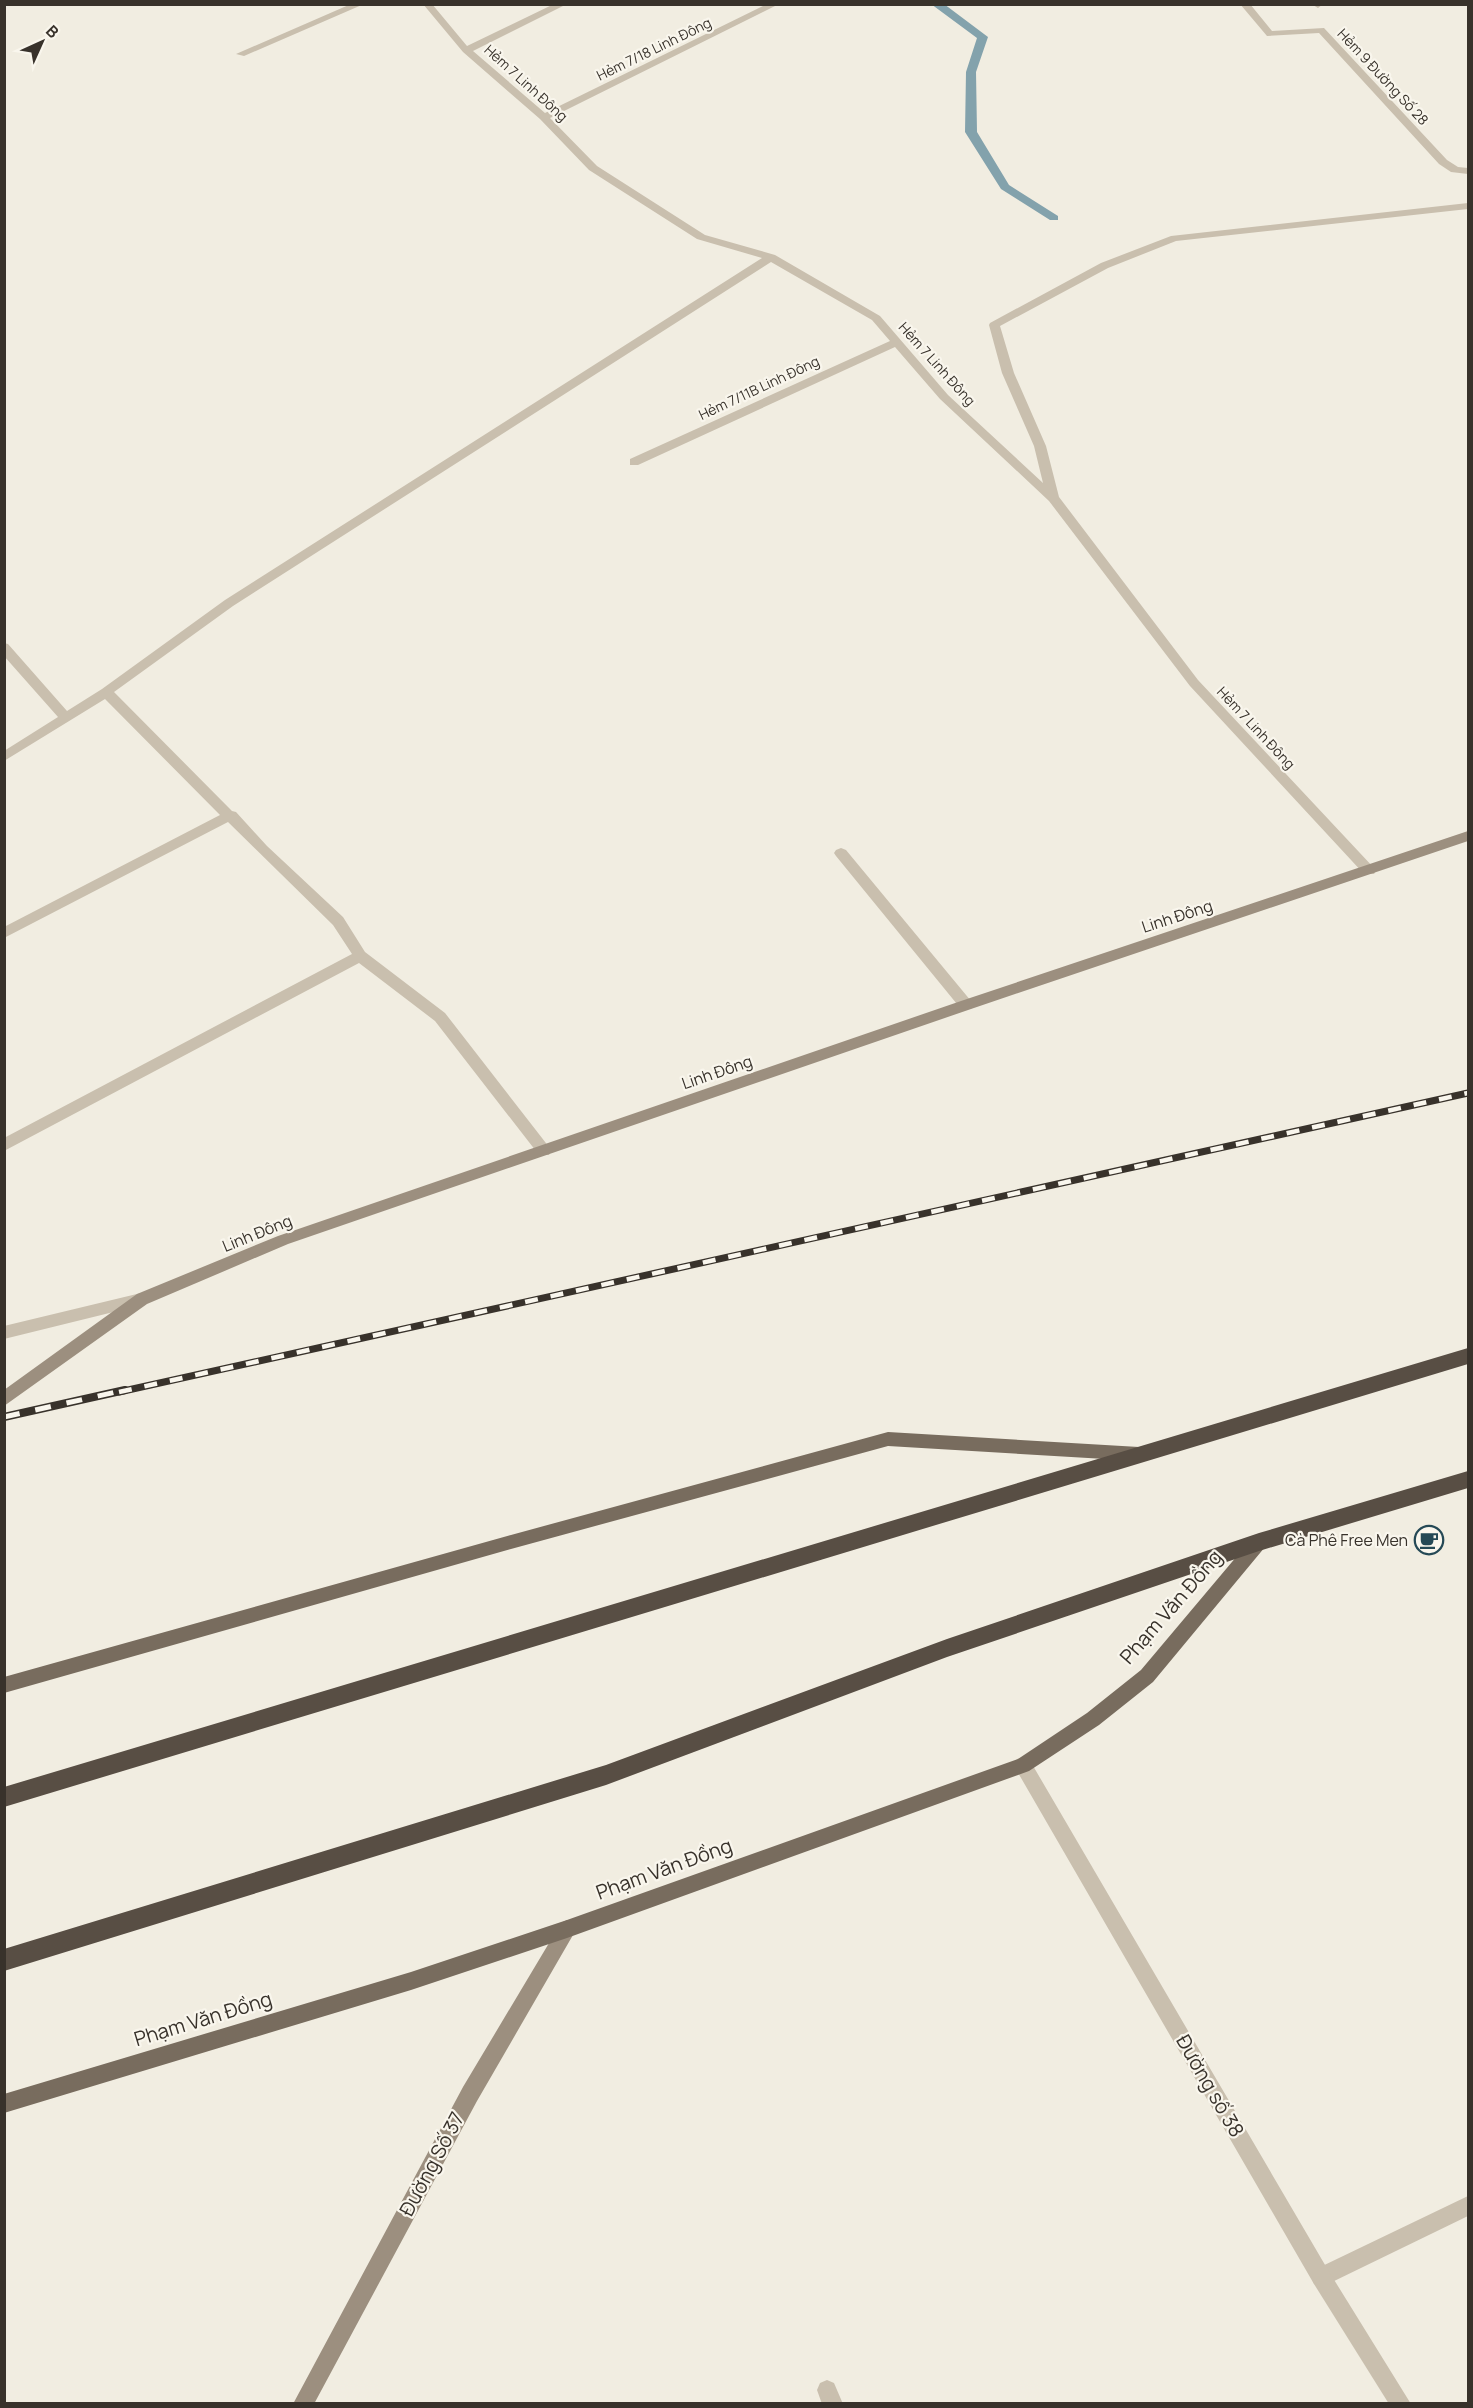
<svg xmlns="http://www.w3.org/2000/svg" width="1473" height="2408" viewBox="0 0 1473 2408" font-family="Manrope,sans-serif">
<rect width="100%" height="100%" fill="#f1ede1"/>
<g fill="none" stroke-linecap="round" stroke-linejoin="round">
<!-- stream -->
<path fill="#83a2ac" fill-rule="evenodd" d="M 931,4 L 944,4 L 988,37 L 976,72 L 977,132 L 1009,185 L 1058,216 L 1058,220 L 1050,220 L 1001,189 L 965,132 L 966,72 L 977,38 Z"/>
<!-- lane -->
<path fill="#c9bfae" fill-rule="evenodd" d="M 1468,2196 L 1468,2216 L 1328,2284 L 1321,2287 L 1314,2284 L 1311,2277 L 1314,2270 Z
M 827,2380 L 834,2383 L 843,2404 L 822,2404 L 817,2390 L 820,2383 Z"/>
<!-- street -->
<path fill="#c9bfae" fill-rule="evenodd" d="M 351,4 L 364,4 L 244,56 L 236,54 Z
M 423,4 L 432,4 L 467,46 L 554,4 L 567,4 L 473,51 L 545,113 L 767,4 L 779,4 L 550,118 L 597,166 L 705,235 L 775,255 L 880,316 L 948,395 L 1043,483 L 1034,446 L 1002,373 L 989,325 L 990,323 L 1101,263 L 1171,236 L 1468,203 L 1468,209 L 1176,241 L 1108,268 L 1000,326 L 1014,373 L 1046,446 L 1059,497 L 1198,680 L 1374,868 L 1376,871 L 1374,874 L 1364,874 L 1190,686 L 1049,501 L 940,399 L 895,347 L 638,465 L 630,465 L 630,459 L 890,341 L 872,320 L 771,262 L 233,606 L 114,692 L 232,811 L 236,812 L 267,846 L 343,917 L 365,952 L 445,1013 L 549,1147 L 551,1151 L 549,1155 L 539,1155 L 435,1021 L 359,963 L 4,1151 L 4,1138 L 352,954 L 333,925 L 228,822 L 4,938 L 4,927 L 220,815 L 105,699 L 4,761 L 4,751 L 58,717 L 4,656 L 4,643 L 8,644 L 67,711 L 102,689 L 225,600 L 762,258 L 697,239 L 589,170 L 540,119 L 463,52 Z
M 1240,4 L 1250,4 L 1272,31 L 1324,28 L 1447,160 L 1458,167 L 1468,168 L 1468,174 L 1451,172 L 1439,164 L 1319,33 L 1267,36 Z
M 1323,4 L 1318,8 L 1313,5 L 1314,4 Z
M 841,848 L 846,850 L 971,1001 L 973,1005 L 971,1009 L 961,1009 L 836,856 L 834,853 L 836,850 Z
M 141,1293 L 146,1294 L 149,1299 L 146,1304 L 4,1339 L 4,1326 Z
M 1023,1757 L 1029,1759 L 1328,2270 L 1411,2404 L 1389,2404 L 1314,2284 L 1017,1771 L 1014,1765 L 1017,1759 Z"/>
<!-- secondary -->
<path fill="#9c8f7f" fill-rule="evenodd" d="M 1468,831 L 1468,841 L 971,1009 L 288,1244 L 147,1304 L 4,1406 L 4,1390 L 137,1294 L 278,1236 L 961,1001 Z
M 567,1920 L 573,1923 L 576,1929 L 573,1935 L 477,2101 L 314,2404 L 293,2404 L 463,2087 L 561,1923 Z"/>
<!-- primary -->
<path fill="#786c5e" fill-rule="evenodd" d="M 888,1432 L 1139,1447 L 1145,1449 L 1147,1454 L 1145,1459 L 1139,1461 L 888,1446 L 511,1549 L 4,1693 L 4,1677 L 511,1535 Z
M 1259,1535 L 1265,1537 L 1267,1542 L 1265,1547 L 1153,1682 L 1099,1725 L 1029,1771 L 567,1938 L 411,1990 L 4,2113 L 4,2094 L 411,1972 L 567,1920 L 1018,1759 L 1087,1713 L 1141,1670 L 1253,1537 Z"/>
<!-- highway -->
<path fill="#584e44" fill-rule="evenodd" d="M 1468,1348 L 1468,1364 L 4,1807 L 4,1787 Z
M 1468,1471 L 1468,1488 L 1259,1551 L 947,1657 L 606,1785 L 4,1971 L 4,1949 L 606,1765 L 947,1639 L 1259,1533 Z"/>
<!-- rail-far1 casing -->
<g stroke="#38322b" stroke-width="7">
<path id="rail-far1" d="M 119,1392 L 1468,1093"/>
</g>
<!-- rail casing -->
<g stroke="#38322b" stroke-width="8">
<path id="rail" d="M 4,1417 L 125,1390"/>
</g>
<!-- rail-far1 -->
<use href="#rail-far1" stroke="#f9f6ed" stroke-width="4.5" stroke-dasharray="13" stroke-linecap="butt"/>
<!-- rail -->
<use href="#rail" stroke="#f9f6ed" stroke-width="5" stroke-dasharray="16" stroke-linecap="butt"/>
</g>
<!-- icons -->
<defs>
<g id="cafe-ring" transform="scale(1.5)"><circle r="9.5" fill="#f9f6ed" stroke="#254956" stroke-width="1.5"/><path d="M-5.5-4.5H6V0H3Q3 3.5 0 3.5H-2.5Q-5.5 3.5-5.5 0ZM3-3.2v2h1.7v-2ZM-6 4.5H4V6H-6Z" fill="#254956"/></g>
</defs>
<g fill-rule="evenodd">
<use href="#cafe-ring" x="1429" y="1540"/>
</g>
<g text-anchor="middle" stroke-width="4.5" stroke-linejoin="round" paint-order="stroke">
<!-- far-street labels -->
<g font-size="14" fill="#38322b" stroke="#f9f6ed">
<text transform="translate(654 49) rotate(-26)" y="5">Hẻm 7/18 Linh Đông</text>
<text transform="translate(1383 77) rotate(47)" y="5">Hẻm 9 Đường Số 28</text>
<text transform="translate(526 83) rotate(42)" y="5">Hẻm 7 Linh Đông</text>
<text transform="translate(937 364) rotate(48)" y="5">Hẻm 7 Linh Đông</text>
<text transform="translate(759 388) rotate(-25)" y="5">Hẻm 7/11B Linh Đông</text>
<text transform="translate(1256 728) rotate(47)" y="5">Hẻm 7 Linh Đông</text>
</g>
<!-- street labels -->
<g font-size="16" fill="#38322b" stroke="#f9f6ed">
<text transform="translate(1177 916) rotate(-18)" y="6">Linh Đông</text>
<text transform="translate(717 1072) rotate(-19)" y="6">Linh Đông</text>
<text transform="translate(257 1233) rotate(-22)" y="6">Linh Đông</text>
</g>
<!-- poi labels -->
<g font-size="16" fill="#38322b" stroke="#f9f6ed" text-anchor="end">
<text x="1408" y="1546">Cà Phê Free Men</text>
</g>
<!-- near-street labels -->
<g font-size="20" fill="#38322b" stroke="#f9f6ed">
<text transform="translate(1171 1607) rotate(-49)" y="7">Phạm Văn Đồng</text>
<text transform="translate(664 1869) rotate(-20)" y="7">Phạm Văn Đồng</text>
<text transform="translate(203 2019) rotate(-17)" y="7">Phạm Văn Đồng</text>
<text transform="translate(1210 2086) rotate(60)" y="7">Đường số 38</text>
<text transform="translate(432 2164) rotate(-62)" y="7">Đường Số 37</text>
</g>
</g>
<!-- border -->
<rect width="1473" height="2408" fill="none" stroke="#38322b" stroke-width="12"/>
<!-- north arrow -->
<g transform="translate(42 42) rotate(45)" stroke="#f9f6ed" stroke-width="4.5" paint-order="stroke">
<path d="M0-4.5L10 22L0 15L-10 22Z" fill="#38322b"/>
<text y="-9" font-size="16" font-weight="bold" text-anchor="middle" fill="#38322b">B</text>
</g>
</svg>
